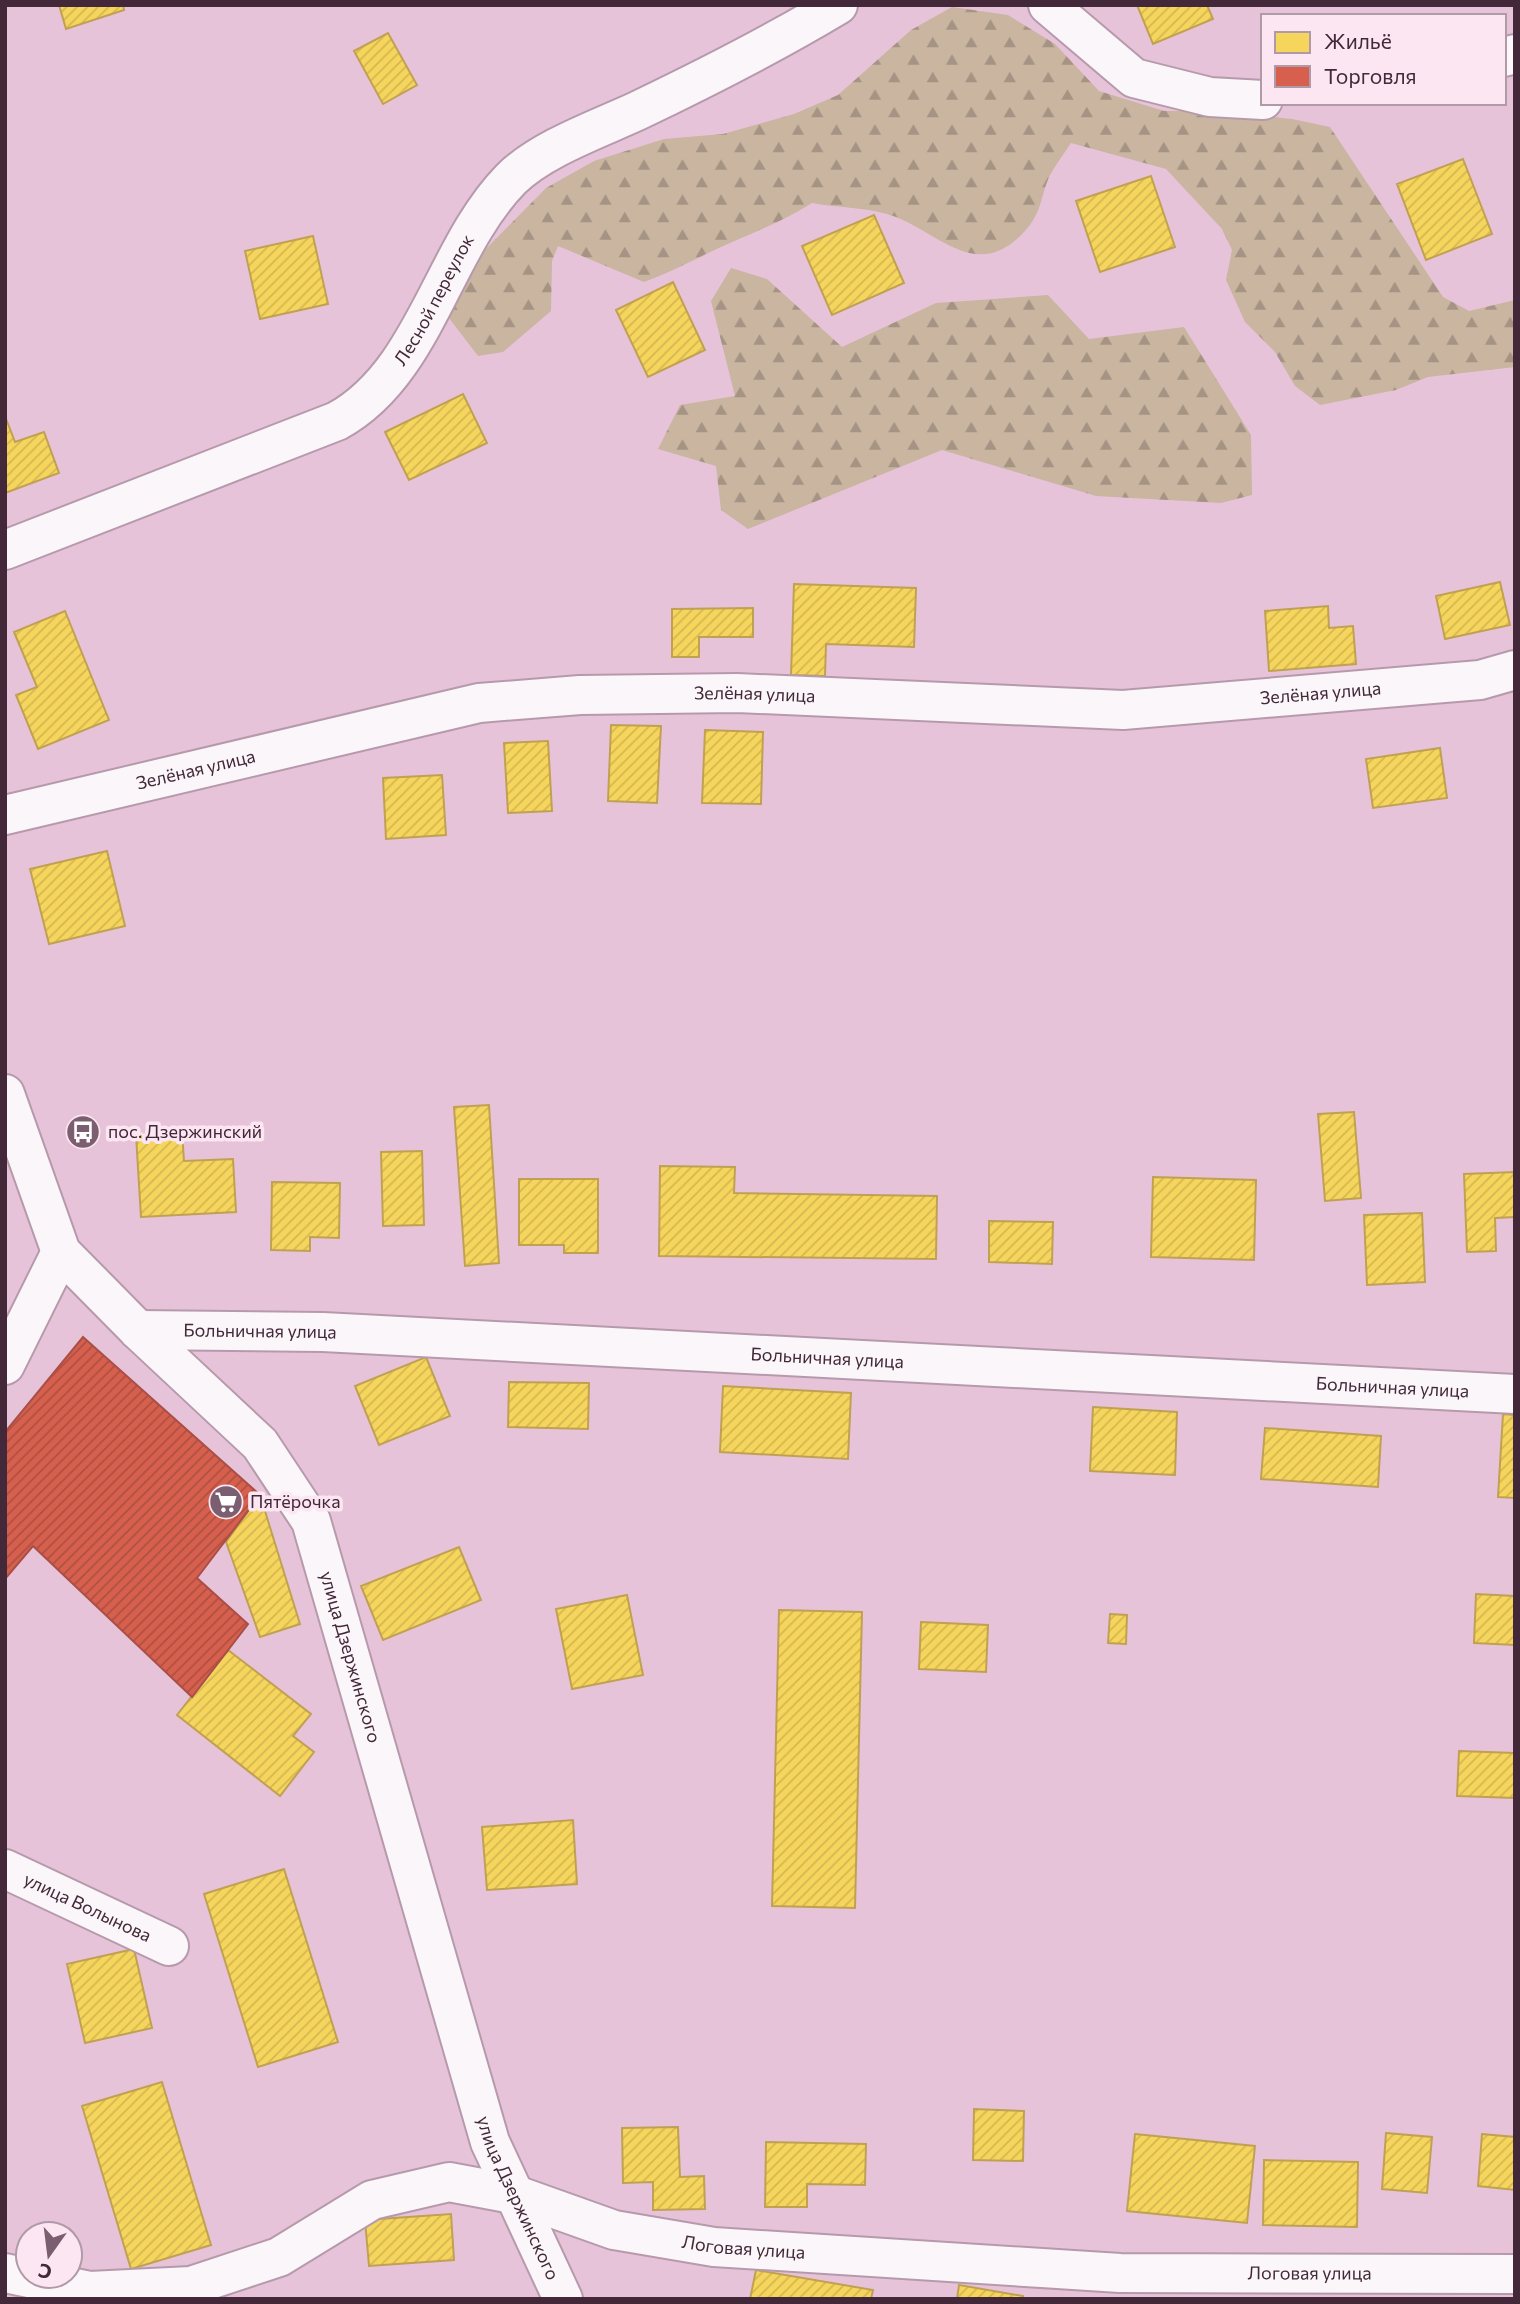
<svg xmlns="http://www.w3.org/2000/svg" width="1520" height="2304" viewBox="0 0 1520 2304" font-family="Commissioner,sans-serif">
<defs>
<pattern id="forest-firs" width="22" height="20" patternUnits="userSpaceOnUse" patternTransform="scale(1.75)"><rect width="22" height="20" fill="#c9b5a0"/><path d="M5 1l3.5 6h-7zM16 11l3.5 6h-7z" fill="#a59383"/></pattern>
<pattern id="homes-hatch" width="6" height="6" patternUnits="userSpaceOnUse" patternTransform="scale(1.75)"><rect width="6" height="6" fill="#f6d55c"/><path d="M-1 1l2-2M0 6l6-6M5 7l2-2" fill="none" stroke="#d4b751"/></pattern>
<pattern id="shops-hatch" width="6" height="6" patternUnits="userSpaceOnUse" patternTransform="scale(1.75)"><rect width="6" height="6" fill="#d6604d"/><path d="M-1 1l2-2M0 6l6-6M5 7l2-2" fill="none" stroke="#af4f41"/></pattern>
</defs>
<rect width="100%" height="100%" fill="#e7c3da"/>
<!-- forest -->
<path fill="url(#forest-firs)" d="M 952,7 L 1008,15 L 1055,44 L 1099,91 L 1164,111 L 1214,111 L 1292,119 L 1330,127 L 1443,297 L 1469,311 L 1515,300 L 1515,367 L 1428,377 L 1396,390 L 1320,405 L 1295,386 L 1275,352 L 1245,322 L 1226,280 L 1232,250 L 1222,229 L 1166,169 L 1071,143 C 1064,154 1056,164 1050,175 C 1040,196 1043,212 1024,232 C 978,282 941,235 896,217 C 870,207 839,208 812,203 C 778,225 740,237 704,255 C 684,265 666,274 644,282 L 558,246 L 552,261 L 551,311 L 503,352 L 478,356 L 439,305 L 473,262 L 546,188 L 594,161 L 664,139 L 723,134 L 794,114 L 838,95 L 911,30 Z
M 731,268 L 767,279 L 842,347 L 936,303 L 1048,295 L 1089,339 L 1184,327 L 1251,435 L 1252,495 L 1221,503 L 1096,496 L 942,450 L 748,529 L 721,510 L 716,466 L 658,449 L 680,405 L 735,396 L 711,301 Z"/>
<!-- homes -->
<path fill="url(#homes-hatch)" stroke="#c0a152" stroke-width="2" d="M 59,5 L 123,5 L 124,10 L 66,29 Z
M 1137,5 L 1207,5 L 1213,19 L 1153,44 Z
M 388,33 L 417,85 L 383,104 L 354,51 Z
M 1463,159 L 1492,234 L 1426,260 L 1397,184 Z
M 1151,176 L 1175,247 L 1100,272 L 1076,201 Z
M 874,215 L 904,283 L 832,315 L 802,246 Z
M 313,236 L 328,304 L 260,319 L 245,251 Z
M 673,282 L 705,350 L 648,377 L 616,310 Z
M 463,394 L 487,443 L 409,480 L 385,432 Z
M 5,416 L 15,442 L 44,432 L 59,473 L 5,493 Z
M 1500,582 L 1510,625 L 1445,639 L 1436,596 Z
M 794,584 L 916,588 L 914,647 L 826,644 L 825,676 L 791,675 Z
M 1328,606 L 1329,628 L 1353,626 L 1356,664 L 1269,671 L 1265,611 Z
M 753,608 L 753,637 L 699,637 L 699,657 L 672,657 L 672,609 Z
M 65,611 L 109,720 L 38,749 L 16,695 L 37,687 L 14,632 Z
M 611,725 L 661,726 L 657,803 L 608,801 Z
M 705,730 L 763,732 L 761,804 L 702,803 Z
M 548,741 L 552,811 L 508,813 L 504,743 Z
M 1440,748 L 1447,798 L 1373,808 L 1366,759 Z
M 442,775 L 446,835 L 386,839 L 383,778 Z
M 107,851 L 125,926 L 49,944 L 30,869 Z
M 489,1105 L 499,1263 L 465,1266 L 454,1107 Z
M 1354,1112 L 1361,1198 L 1325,1201 L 1318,1114 Z
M 182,1132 L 184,1161 L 233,1159 L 236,1212 L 141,1217 L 136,1135 Z
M 422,1151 L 424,1225 L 383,1226 L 381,1152 Z
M 660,1166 L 735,1167 L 734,1193 L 937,1196 L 936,1259 L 659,1256 Z
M 1515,1172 L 1515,1217 L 1495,1218 L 1496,1251 L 1467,1252 L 1464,1174 Z
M 1153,1177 L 1256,1180 L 1254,1260 L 1151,1257 Z
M 519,1179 L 598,1179 L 598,1253 L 564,1253 L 564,1245 L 519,1245 Z
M 272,1182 L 340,1183 L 339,1238 L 310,1237 L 310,1251 L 271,1250 Z
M 1422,1213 L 1425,1282 L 1367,1285 L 1364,1215 Z
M 989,1221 L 1053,1222 L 1052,1264 L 989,1262 Z
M 426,1357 L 450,1416 L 379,1445 L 355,1386 Z
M 509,1382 L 589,1383 L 588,1429 L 508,1427 Z
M 723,1386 L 851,1393 L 848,1459 L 720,1452 Z
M 1093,1407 L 1177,1412 L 1175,1475 L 1090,1471 Z
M 1503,1414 L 1515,1415 L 1515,1498 L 1498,1497 Z
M 1265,1428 L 1381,1436 L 1378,1487 L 1261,1479 Z
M 260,1495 L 300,1624 L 260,1637 L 226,1542 Z
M 459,1547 L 481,1600 L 383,1640 L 361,1586 Z
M 1476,1594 L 1515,1596 L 1515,1645 L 1474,1643 Z
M 627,1595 L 643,1675 L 572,1689 L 556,1609 Z
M 779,1610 L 862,1612 L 855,1908 L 772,1906 Z
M 1110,1614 L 1127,1615 L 1126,1644 L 1108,1643 Z
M 921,1622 L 988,1625 L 986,1672 L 919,1669 Z
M 228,1650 L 311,1714 L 293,1736 L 314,1752 L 280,1796 L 177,1715 Z
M 1459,1751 L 1515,1753 L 1515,1798 L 1457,1796 Z
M 573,1820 L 577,1884 L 487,1890 L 482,1827 Z
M 284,1869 L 338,2042 L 258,2067 L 204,1894 Z
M 134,1949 L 152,2028 L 85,2043 L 67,1964 Z
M 162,2082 L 211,2245 L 131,2269 L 82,2106 Z
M 974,2109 L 1024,2111 L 1023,2161 L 973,2160 Z
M 678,2127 L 680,2177 L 704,2176 L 705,2209 L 653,2210 L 653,2182 L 623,2183 L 622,2128 Z
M 1386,2133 L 1432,2137 L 1427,2193 L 1382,2189 Z
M 1135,2134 L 1255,2146 L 1247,2223 L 1127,2211 Z
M 1482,2134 L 1515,2137 L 1515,2190 L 1478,2186 Z
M 766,2142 L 866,2144 L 865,2185 L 807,2184 L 807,2207 L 765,2207 Z
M 1264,2160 L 1358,2162 L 1357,2227 L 1263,2225 Z
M 451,2214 L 454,2260 L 369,2266 L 365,2220 Z
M 756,2270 L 873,2290 L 871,2299 L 750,2299 Z
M 959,2285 L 1023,2296 L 1023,2299 L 957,2299 Z"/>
<!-- shops -->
<path fill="url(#shops-hatch)" stroke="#aa4f47" stroke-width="2" d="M 83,1337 L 260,1495 L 197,1578 L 248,1624 L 192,1697 L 33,1546 L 5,1579 L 5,1432 Z"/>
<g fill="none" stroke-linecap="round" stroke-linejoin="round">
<!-- minor casing -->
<g stroke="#b69aac" stroke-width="42">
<g id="minor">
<path d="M 1048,5 L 1134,78 L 1210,97 L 1263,100"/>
<path d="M 1504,57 L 1515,54"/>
<path id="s1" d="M 5,550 L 337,421 C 425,373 443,248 511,179 C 541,149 598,129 637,111 C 706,78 773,44 838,5"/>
<path id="s2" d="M 5,815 L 479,703 L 580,695 L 737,693 L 1123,710 L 1480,680 L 1515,670"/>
<path id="s3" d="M 138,1330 L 323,1332 L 1515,1394"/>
<path id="s4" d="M 138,1330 L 260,1444 L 311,1521 L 490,2142 L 563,2299"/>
<path d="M 5,1365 L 61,1252"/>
<path id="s5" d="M 5,1869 L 169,1946"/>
<path id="s6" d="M 5,2273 L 90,2291 L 191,2286 L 279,2257 L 372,2200 L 449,2182 L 513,2194 L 614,2230 L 714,2247 L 1120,2273 L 1515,2274"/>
</g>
</g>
<!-- tertiary casing -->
<g stroke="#b69aac" stroke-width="42">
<path id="tertiary" d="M 5,1094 L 61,1252 L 138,1330"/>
</g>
<!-- minor -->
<use href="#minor" stroke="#fbf6f9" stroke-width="38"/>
<!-- tertiary -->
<use href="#tertiary" stroke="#fbf6f9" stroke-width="38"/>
</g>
<!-- icons -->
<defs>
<g id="bus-disc" transform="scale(1.75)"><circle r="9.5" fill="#7c5e71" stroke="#fbe6f2"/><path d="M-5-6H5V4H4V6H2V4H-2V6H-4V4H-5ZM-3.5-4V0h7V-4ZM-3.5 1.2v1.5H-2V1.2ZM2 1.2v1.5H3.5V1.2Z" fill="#fff"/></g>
<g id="supermarket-disc" transform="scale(1.75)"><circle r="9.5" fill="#7c5e71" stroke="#fbe6f2"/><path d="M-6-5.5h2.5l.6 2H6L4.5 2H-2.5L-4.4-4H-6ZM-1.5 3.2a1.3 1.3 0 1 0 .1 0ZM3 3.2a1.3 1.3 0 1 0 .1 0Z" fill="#fff"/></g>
</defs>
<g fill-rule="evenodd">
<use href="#bus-disc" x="83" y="1132"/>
<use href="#supermarket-disc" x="226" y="1502"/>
</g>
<g text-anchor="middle" stroke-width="7" stroke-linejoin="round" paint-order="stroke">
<!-- street labels -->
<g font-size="18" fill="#422839" stroke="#fbe6f2">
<text dy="6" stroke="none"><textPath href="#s1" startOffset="514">Лесной переулок</textPath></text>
<text dy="6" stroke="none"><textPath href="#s2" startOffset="1330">Зелёная улица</textPath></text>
<text dy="6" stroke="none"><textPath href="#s2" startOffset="763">Зелёная улица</textPath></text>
<text dy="6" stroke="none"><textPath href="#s2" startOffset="196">Зелёная улица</textPath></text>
<text dy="6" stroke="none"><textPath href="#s3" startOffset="122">Больничная улица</textPath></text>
<text dy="6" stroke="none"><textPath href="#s3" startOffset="690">Больничная улица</textPath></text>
<text dy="6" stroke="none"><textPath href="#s3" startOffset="1256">Больничная улица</textPath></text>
<text dy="6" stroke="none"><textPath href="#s4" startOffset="401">улица Дзержинского</textPath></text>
<text dy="6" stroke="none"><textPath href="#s5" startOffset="91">улица Волынова</textPath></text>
<text dy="6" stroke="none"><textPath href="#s4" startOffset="968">улица Дзержинского</textPath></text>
<text dy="6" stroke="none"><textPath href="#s6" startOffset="772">Логовая улица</textPath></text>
<text dy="6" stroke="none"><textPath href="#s6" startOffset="1339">Логовая улица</textPath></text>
</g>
<!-- poi labels -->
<g font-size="18" fill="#422839" stroke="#fbe6f2" text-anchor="start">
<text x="108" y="1138">пос. Дзержинский</text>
<text x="250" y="1508">Пятёрочка</text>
</g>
</g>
<!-- border -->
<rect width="1520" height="2304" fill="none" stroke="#422839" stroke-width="14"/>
<!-- legend -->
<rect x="1261" y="14" width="245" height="91" fill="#fbe6f2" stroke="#b19aa8" stroke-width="2"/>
<rect x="1275" y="32" width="35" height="21" fill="#f6d55c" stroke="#b19aa8" stroke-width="2"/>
<text x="1324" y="49" font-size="21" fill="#422839">Жильё</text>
<rect x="1275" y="66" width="35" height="21" fill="#d6604d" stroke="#b19aa8" stroke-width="2"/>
<text x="1324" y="84" font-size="21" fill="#422839">Торговля</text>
<!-- north arrow -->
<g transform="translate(49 2255) rotate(194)"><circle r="33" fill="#fbe6f2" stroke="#b19aa8" stroke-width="2"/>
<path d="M0-5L12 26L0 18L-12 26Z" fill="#7c5e71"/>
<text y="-10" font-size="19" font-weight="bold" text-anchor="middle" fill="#422839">С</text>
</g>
</svg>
